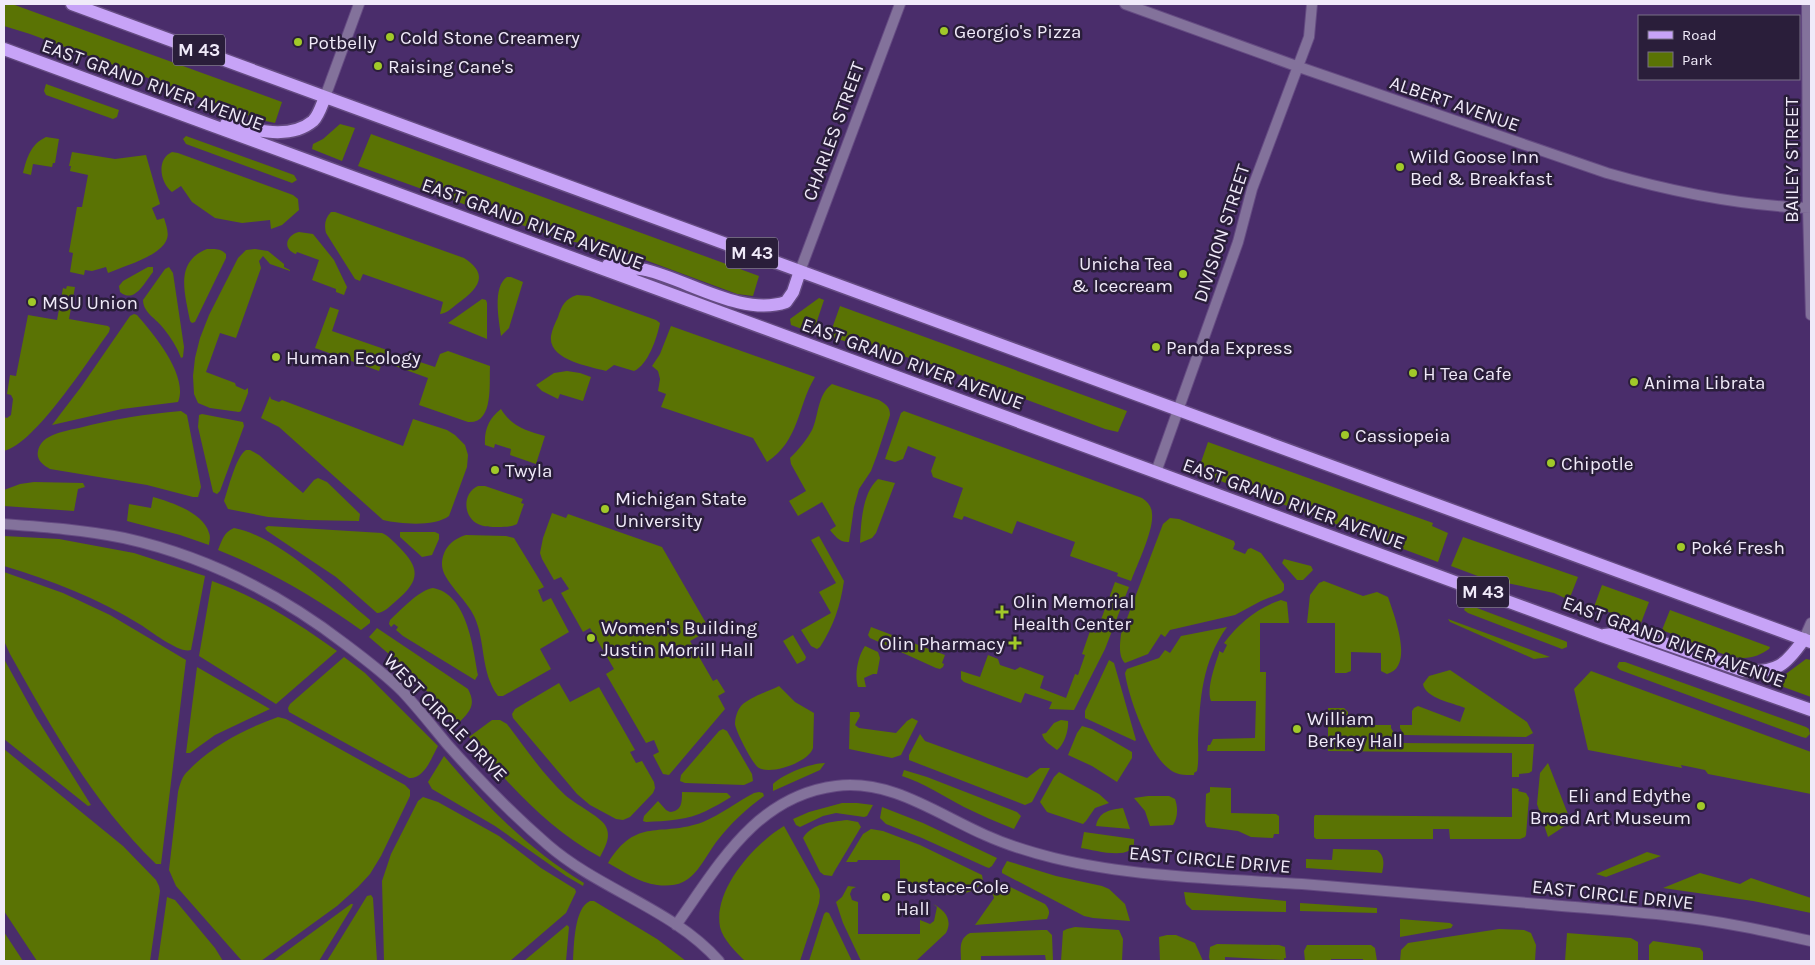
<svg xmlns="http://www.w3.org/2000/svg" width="1815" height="965" viewBox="0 0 1815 965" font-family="Karla,sans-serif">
<rect width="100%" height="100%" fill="#4a2d6b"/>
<!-- green -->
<path fill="#5a7304" d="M 4,4 L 12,4 L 282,102 L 275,123 L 261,120 L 30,34 L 4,26 Z
M 46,84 L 119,110 L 117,117 L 113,119 L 46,95 L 44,91 Z
M 340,124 L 355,128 L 342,161 L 312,149 L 313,144 L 323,139 Z
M 371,134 L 759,276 L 753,296 L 737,294 L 629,254 L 561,239 L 358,166 Z
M 186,136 L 294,175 L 297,180 L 292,183 L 186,144 L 183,139 Z
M 46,137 L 59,139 L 55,163 L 53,163 L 52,167 L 33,164 L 31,175 L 23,173 C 27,157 31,144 46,137 Z
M 72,152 L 115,159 L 146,155 L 160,204 L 152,208 L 157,220 L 164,218 C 166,225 170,234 166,241 C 158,257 124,266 108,273 L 106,267 L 92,271 L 85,270 L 84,275 L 70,272 L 73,253 L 69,252 L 77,207 L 82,207 L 88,175 L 70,171 L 71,166 L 69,166 Z
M 172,152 L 178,153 L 293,195 L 298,199 L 299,210 L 282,225 L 271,229 L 270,220 L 242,223 L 215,218 L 192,202 L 181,186 L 172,192 C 160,183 156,159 172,152 Z
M 331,212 L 335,212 L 464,258 C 491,275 477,290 457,304 C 451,309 447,313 440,314 L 443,302 L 363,274 L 360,281 L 355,279 L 326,233 C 324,225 325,218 331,212 Z
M 299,232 L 313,234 L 334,260 L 347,287 L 344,295 L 336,292 L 336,289 L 312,280 L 319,260 L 297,252 L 296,254 C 282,249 286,235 299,232 Z
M 207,249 C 215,249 220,248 226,254 L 226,258 L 195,322 L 192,323 L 190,321 C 185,293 174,262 207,249 Z
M 255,249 L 268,251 L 284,264 L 284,267 L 290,270 L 290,271 L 270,264 L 263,256 L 259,261 L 261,268 L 236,338 L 220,333 L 206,372 L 235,383 L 236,386 L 245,390 L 248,388 L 248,393 L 241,411 L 239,412 L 210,408 L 198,403 L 194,394 L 193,376 L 195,358 L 200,338 L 209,315 L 238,258 L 246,250 Z
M 148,267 L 153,267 L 153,272 C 144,283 135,304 120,292 L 119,286 L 123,281 Z
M 169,267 L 173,273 L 184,347 L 183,357 L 181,358 C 177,347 171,338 164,329 C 157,319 143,313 143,300 L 165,269 Z
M 507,277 L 511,277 L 523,282 L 509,328 L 501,336 C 499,321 492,287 507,277 Z
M 67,286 L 75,287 L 69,319 L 108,326 L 110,328 L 109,332 C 89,359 35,444 4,451 L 4,417 L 7,418 L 11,415 L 13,399 L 11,395 L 7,394 L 10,375 L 16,376 L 28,315 L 57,320 L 63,288 L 66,289 Z
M 577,295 L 589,296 L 656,320 L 660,323 C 657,338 648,365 634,371 L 614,365 L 606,371 C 589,366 548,360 551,336 C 552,330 555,323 558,317 C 562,305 565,299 577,295 Z
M 819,298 L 824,300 L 813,333 L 791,325 L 790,319 Z
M 482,299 L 486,300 L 487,303 L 487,339 L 448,323 Z
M 840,306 L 1127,411 L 1118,432 L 1105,429 L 925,362 L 829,337 Z
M 330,307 L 339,310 L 332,331 L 387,350 L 379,371 L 315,348 Z
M 134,314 L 137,315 C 153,333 189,376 178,402 L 122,409 L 52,425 L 81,387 L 130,316 Z
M 671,326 L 815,377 C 797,407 800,440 767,462 L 753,438 L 661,407 L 666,394 L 658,391 L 660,379 L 658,371 L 652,366 L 660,354 Z
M 448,351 L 490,366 C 489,384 494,424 468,422 L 419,405 L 428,378 L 395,366 L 399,355 L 435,367 L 440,354 Z
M 567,371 L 580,373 L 591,377 L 583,401 L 560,394 L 558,399 L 542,391 L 536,385 L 554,373 Z
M 832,384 L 879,400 C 886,404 890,407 890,415 L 877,455 L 871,471 L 859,489 L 854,507 L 849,542 C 840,543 835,536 830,530 L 836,526 L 822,502 L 798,516 L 789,501 L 806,491 L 791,464 L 790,458 C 799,449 806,441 812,430 C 819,415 817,395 832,384 Z
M 270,396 L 271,399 L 279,402 L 282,400 L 403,446 L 413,419 L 447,430 L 455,435 L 465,445 L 468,455 L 467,467 L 449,516 C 434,527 401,524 383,520 L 279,427 L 261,418 Z
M 501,409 C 511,426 527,431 545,436 L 536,464 L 510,455 L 511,449 L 495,444 L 494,448 L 485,445 C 484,430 489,418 501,409 Z
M 181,411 L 187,415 L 201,487 L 198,497 L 193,497 L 147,485 L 50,469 C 43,465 36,460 38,451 C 39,445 44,439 49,437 C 58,432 69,430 79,428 C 113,419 146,414 181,411 Z
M 904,411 L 1142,498 C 1148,502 1152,507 1152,514 C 1154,530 1137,565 1131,581 L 1117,576 L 1118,573 L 1070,556 L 1075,542 L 1017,521 L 1012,534 L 964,516 L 962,520 L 953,517 L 963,488 L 933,477 L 931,471 L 936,457 L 908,446 L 903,459 L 895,462 L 885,459 L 901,413 Z
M 202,414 L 243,422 L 244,426 L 220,491 L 217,494 L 213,492 L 198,427 L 199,415 Z
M 1208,442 L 1433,523 L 1432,526 L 1448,533 L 1438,562 L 1223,482 L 1211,476 L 1200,465 Z
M 246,450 L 250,450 L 259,455 L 303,493 L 314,480 L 318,478 L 327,482 L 360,514 L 359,521 L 307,520 L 268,517 L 228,509 L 224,501 C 228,490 236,456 246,450 Z
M 878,479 L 895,483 L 876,533 L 872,538 L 860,543 C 861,524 862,493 878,479 Z
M 34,482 L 83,483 L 85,487 L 78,489 L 74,511 L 4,506 L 4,490 L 20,484 Z
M 478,486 L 485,486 L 523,499 L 521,503 L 524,504 L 517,524 C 511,527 505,527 498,527 C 491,527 484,527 478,524 C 463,517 462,493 478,486 Z
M 153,497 C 171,502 204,513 209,533 C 211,537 209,542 209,545 L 180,535 L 127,521 L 129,504 L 151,508 Z
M 552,513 L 566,518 L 568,514 L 662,547 L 710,630 L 690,641 L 713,681 L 717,679 L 724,690 L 725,692 L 718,696 L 725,709 L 669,775 L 663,774 L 653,755 L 659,752 L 654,740 L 646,743 L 606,674 L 614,669 L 590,628 L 583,632 L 561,593 L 569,589 L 561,577 L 554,580 L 542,559 L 540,553 L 543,538 Z
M 1170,518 L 1179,519 L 1234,541 L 1235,544 L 1233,549 L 1245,554 L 1248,549 L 1251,548 L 1261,553 L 1284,584 L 1284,590 L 1281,593 L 1261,601 L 1235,615 L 1170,630 L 1165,637 L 1161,634 L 1148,654 L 1125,663 C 1118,656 1120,644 1121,634 L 1163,524 Z
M 268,526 L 382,533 C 389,536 394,542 400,548 C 422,570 418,582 396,601 C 390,606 384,613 377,613 L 336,577 L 267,531 L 265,528 Z
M 234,528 C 278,536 335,591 370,620 L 370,623 L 361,630 C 316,598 269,570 218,550 C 222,540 224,532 234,528 Z
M 400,532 L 435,532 L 439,534 L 439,539 L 432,555 L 422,557 L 400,537 Z
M 466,535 L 506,536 L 514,538 L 544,587 L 538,590 L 543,602 L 551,598 L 569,632 L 540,649 L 551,669 L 503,696 L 498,696 C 480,672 486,641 474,616 C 467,600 442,580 442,565 C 442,549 452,539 466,535 Z
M 4,536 L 59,539 L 134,553 L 205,576 L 191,650 C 180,654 152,632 141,625 C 99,599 51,580 4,566 Z
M 819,536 L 844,581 C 840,607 834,625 820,647 L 817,649 L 811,646 L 801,630 L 831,613 L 819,592 L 836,583 L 811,540 Z
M 1463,537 L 1578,577 L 1569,600 L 1554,593 L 1483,578 L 1451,566 Z
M 1284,559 L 1311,566 L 1313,570 L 1303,580 L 1297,580 L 1282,563 Z
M 4,572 L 63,593 L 110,615 L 186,660 L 161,864 L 156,864 C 93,803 53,730 10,654 L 4,641 Z
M 212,581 C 258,597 298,623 337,651 L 276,704 L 199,656 Z
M 1324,581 L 1363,596 L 1377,592 L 1388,597 C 1394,615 1415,667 1387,674 L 1381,671 L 1381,653 L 1351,652 L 1351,671 L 1346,673 L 1335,673 L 1335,623 L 1307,623 L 1310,595 L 1319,583 Z
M 1115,582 L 1129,587 L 1105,649 L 1074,710 L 1049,709 L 1052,702 L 1025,693 L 1021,703 L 964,682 L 961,679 L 961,671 L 980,677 L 988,655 L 998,659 L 1000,665 L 1015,670 L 1020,667 L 1044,676 L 1040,688 L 1066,698 L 1075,674 L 1078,675 L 1085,655 L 1082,654 L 1090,631 L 1096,633 Z
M 1602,585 L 1649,602 L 1641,623 L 1594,607 Z
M 433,588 C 467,594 473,647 478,675 L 475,680 L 403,636 L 396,630 L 398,627 L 394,624 L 391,627 L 389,624 L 390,620 C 401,610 419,590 433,588 Z
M 1281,600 L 1287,602 L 1289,623 L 1260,623 L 1260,672 L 1266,672 L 1265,751 L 1207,751 L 1208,745 L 1210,745 L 1213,739 L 1255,738 L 1256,701 L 1211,701 C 1206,690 1215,665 1219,653 L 1219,651 L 1223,653 L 1227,645 L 1224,643 C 1239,623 1257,608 1281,600 Z
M 1466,605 L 1469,605 L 1565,641 L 1567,642 L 1567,647 L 1562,649 L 1468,613 L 1464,610 Z
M 1670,610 L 1770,647 L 1769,649 C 1762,654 1753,658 1744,658 C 1724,658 1683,638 1662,630 Z
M 1448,619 L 1550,657 L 1534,659 L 1450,622 Z
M 871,627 L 945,655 L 942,663 L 944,664 L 943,667 L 940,669 L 936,668 L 870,638 L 868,635 Z
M 1227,627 C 1202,662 1200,698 1198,740 C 1198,750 1199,761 1197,771 L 1194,773 L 1194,775 C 1184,775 1175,775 1168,768 C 1149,754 1128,696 1125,673 L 1127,669 L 1159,658 L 1165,650 L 1170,653 L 1181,636 Z
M 377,628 L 468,689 C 477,706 469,712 458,724 L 404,667 L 369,637 Z
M 793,635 L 806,657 L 805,660 L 797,664 L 783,641 Z
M 865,646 L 878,652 L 880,658 L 877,674 L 873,674 L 864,678 L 866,687 L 858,687 C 854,675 858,656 865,646 Z
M 344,657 L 365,673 L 438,746 C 431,759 424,779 409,778 L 289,712 L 288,708 L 290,704 Z
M 4,659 L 36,717 L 91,805 L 88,806 L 4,739 Z
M 1806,659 L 1811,660 L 1811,697 L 1775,684 L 1783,676 Z
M 1109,660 L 1114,663 L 1136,740 L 1135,741 L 1085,718 L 1085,711 Z
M 1619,662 L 1625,662 L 1806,727 L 1809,729 L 1810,734 L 1806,738 L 1802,737 L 1620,670 L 1617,667 Z
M 197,667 L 270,709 L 215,735 L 190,753 L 186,753 Z
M 1450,670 L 1527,722 L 1533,733 L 1526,737 L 1404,735 L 1400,728 L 1400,725 L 1412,725 L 1412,711 L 1414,708 L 1418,706 L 1460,722 L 1465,708 C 1453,703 1425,698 1423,684 L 1429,676 Z
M 1591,671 L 1811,752 L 1811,794 L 1708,774 L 1705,770 L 1681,765 L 1682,768 L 1588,750 L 1574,689 Z
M 559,683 L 570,702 L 599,687 L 635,750 L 630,752 L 636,763 L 642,761 L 654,782 L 655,788 L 653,793 L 630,817 L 623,820 L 616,819 L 590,805 L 577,794 L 513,718 L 512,714 L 515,709 Z
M 779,686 L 795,702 L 814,713 L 813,748 C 809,762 772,775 759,768 C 753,765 736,732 735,724 C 735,718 737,711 741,706 C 750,697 767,692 779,686 Z
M 1328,708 L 1344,708 L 1348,712 L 1348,725 L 1391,725 L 1391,728 L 1400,743 L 1534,744 L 1532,771 L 1529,773 L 1519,774 L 1519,777 L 1512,777 L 1512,753 L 1328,751 Z
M 850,712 L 859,712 L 860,716 L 855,725 L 859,728 L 896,733 L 907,721 L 912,718 L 918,721 L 901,755 L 892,758 L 849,749 Z
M 278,717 L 286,719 L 405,785 L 410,790 L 410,796 L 381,856 L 370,874 L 358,887 L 337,906 L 261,961 L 242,961 L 176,886 L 169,870 L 178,792 C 180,784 182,776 188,771 C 211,746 247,728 278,717 Z
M 492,720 L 500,720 L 507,724 C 525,748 543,774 565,795 C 575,804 599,816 605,825 C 612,836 605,847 600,857 C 547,828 507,783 469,737 Z
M 1061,720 L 1068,721 C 1069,730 1064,745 1057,750 C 1051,745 1044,742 1042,734 L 1046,733 L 1054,723 Z
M 1082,726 L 1092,729 L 1132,752 L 1132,758 L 1117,782 L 1092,766 L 1068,755 L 1077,733 Z
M 723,729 L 727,731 L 752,774 L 753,781 L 744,785 L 685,783 L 680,781 L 681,775 L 719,731 Z
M 920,734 L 925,741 L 1027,778 L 1040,768 L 1050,768 L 1032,802 L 1025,805 L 909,760 L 909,755 Z
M 4,749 L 123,846 L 156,880 L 159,886 L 160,891 L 150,961 L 37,961 L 4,911 Z
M 444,756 C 486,806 529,850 584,883 L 583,886 L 566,876 L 495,826 L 432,789 L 428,782 Z
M 825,763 L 820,770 L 773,791 L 773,784 C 783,774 811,763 825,763 Z
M 1548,763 L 1571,822 L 1548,837 L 1537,804 L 1540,773 Z
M 904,770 L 927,777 L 1017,812 L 1021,816 L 1014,829 C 997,822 980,815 964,807 C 943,796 924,783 902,776 Z
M 1059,772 L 1099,794 L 1109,803 L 1095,808 L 1086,821 L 1083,824 L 1047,812 L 1040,802 L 1054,777 Z
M 1210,787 L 1231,788 L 1231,813 L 1276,814 L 1279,816 L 1279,834 L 1274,834 L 1273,838 L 1251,837 L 1238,831 L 1207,827 L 1205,822 L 1206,794 L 1210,792 Z
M 1512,788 L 1519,789 L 1518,791 L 1526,793 L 1529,798 L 1526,835 L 1525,837 L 1520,839 L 1450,839 L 1449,829 L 1433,829 L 1433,839 L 1316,839 L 1314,837 L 1314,817 L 1315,815 L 1512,817 Z
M 682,792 L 727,793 L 731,797 C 723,802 714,807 706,811 C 688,820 666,821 646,822 L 643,821 L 644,816 L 658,801 L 666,810 L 670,812 C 682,811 682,802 682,792 Z
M 759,792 L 763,793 L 764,796 C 746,809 731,823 717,841 C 707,854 698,875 683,882 C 675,886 665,886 657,885 C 639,883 623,871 608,863 C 637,816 660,838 703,822 C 720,815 737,802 754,793 Z
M 1148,796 L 1169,796 L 1175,799 C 1178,807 1178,818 1173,825 L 1150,826 L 1145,811 L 1134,798 Z
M 423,797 L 438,802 L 499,836 L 541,868 L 575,889 L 576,892 L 566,913 L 510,961 L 384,961 L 382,881 L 391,854 L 418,801 Z
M 842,803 L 857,803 L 873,805 L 867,816 L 864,817 L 836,813 L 823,816 L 800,827 L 796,825 L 793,819 L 809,812 Z
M 882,807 L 923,823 L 997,858 L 992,866 L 989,868 L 986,867 L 922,838 L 886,824 L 880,818 Z
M 1123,808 L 1130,829 L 1096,826 C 1099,811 1110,810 1123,808 Z
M 847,820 L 858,822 L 861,827 L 834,872 L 832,876 L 824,875 L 820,872 L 803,838 C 812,823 832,822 847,820 Z
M 784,826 L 819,889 L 820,896 L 819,903 L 800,961 L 745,961 C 736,952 723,940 720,927 C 713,890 754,844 784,826 Z
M 871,829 L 883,831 L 920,845 L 982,875 L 983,881 C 972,898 951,894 933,894 L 931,890 L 900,891 L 900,860 L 858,860 L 857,862 L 846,862 L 863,834 Z
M 1084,832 L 1134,839 C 1137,863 1095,850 1081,848 Z
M 1333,849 L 1377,850 C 1385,856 1384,864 1382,873 L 1306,868 L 1306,859 L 1332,860 Z
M 1647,852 L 1661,856 L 1606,877 L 1596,874 Z
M 1007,861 L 1056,876 L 1102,886 L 1109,889 L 1125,904 L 1130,921 L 1093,918 L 1084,916 L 1002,873 L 1002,870 Z
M 1700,873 L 1740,884 L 1751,878 L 1811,898 L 1811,913 L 1753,901 L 1663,888 Z
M 996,882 L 1002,883 L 1045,904 C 1050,910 1050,913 1047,919 L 975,925 L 994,898 L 990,887 Z
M 848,886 L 856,887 L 852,889 L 850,894 L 852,900 L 858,902 L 858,934 L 920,934 L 920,920 L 930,924 L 934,921 L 937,907 L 933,904 C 945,910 953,920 946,933 L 916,961 L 861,961 L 843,923 L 836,902 L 842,897 Z
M 1184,892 L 1286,901 L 1286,912 L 1192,910 L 1186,904 Z
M 371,895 L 373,898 L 377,961 L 327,961 L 367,896 Z
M 167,897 L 175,900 L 215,948 L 223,961 L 158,961 Z
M 590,901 L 594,901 L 657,939 L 686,961 L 573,961 C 574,946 574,908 590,901 Z
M 1300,903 L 1377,908 L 1377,913 L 1300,911 Z
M 351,904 L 353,904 L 352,907 L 319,961 L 273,961 Z
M 826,912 L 829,913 L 852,961 L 809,961 L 824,914 Z
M 1400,919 L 1450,923 L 1453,925 L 1451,928 L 1400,937 Z
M 567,925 L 569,927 L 566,961 L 524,961 Z
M 1075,927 L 1119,930 L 1123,939 L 1122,961 L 1061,961 L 1063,931 L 1067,929 Z
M 1499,929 L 1524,930 L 1531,933 L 1536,945 L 1535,961 L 1417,960 L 1417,961 L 1400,961 L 1401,950 L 1408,943 Z
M 1042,930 L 1047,930 L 1052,935 L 1053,961 L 1046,961 L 1045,955 L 981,956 L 981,961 L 961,961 C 961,950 958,939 970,933 Z
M 4,932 L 23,961 L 4,961 Z
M 1567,933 L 1631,938 L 1638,942 L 1638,961 L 1565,961 Z
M 1167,935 L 1176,935 L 1195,943 L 1203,961 L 1160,961 L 1159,937 Z
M 1653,941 L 1700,948 L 1703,952 L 1703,961 L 1649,961 L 1649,945 Z
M 1217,944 L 1279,945 L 1285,947 L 1286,958 L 1284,958 L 1284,960 L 1225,957 L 1225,961 L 1210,961 L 1209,957 L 1210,947 Z
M 1307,945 L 1371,945 L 1375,948 L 1377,961 L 1363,961 L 1363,959 L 1331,959 L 1331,961 L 1305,961 L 1304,951 Z"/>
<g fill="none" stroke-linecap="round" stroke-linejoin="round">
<!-- street casing -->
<g stroke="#654b82" stroke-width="12">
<path id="street" d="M 1125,4 L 1299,67 L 1607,173 C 1673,192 1743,206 1811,208
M 1807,4 L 1808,208 L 1811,315
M 325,97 L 359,4
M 800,271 L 900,4
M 1156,472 L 1238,242 L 1252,189 L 1309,37 L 1312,4
M 4,524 C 44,527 85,530 124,538 C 205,556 280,594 345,644 C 365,659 385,674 402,691 C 418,708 432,726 447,744 C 478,779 512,814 548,845 C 600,890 673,909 719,961
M 1804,639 L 1811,623
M 676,925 C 719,865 756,796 836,786 C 891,779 937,814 985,835 C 1007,845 1030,852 1054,858 C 1132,877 1222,879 1302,884 C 1382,890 1461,897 1540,904 C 1584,908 1629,911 1673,916 C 1720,921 1766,931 1811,941"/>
</g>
<!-- primary casing -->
<g stroke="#654b82" stroke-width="15">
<path id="primary" d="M 72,4 L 1811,642
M 4,49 L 1602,636 L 1811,710
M 226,124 C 253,129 289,141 313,121 C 319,115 322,104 325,97
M 608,265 C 620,267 633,268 646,270 C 688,280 743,317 786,302 L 793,292 L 800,271
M 1604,635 L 1632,632 L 1744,671 C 1777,673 1786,665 1804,639"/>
</g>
<!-- street -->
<use href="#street" stroke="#83729b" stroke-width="10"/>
<!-- primary -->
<use href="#primary" stroke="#c7a3f7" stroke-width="12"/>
</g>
<!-- markers -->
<g fill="#a1c929" stroke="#2a1e3a" stroke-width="2">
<circle cx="944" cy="31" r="5"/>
<circle cx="390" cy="37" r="5"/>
<circle cx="298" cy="42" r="5"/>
<circle cx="378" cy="66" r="5"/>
<circle cx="1400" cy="167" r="5"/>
<circle cx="1183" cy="274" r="5"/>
<circle cx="32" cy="302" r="5"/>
<circle cx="1156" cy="347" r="5"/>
<circle cx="276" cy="357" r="5"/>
<circle cx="1413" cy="373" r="5"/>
<circle cx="1634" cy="382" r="5"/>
<circle cx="1345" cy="435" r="5"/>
<circle cx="1551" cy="463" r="5"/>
<circle cx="495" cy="470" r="5"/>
<circle cx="605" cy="509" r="5"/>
<circle cx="1681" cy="547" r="5"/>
<path d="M999.5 604.5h5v5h5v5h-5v5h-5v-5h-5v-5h5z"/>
<circle cx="591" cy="638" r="5"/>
<path d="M1012.5 635.5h5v5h5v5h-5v5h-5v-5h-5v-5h5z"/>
<circle cx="1297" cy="729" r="5"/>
<circle cx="1701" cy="806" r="5"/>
<circle cx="886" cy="897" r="5"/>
</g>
<g text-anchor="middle" stroke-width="5" stroke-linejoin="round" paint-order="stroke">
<!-- shield labels -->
<g fill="#2a1e3a" stroke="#b5adc0" stroke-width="1">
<rect x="173" y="34.5" width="52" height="31" rx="4"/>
<rect x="726" y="237.5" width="52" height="31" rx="4"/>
<rect x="1457" y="576.5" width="52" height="31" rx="4"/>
</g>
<g font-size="18" font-weight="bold" fill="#f0eaf9">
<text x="199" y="56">M 43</text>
<text x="752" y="259">M 43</text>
<text x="1483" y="598">M 43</text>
</g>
<!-- poi labels -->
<g font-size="19" fill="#f0eaf9" stroke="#2a1e3a" text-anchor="start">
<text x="954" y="38">Georgio's Pizza</text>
<text x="400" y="44">Cold Stone Creamery</text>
<text x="308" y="49">Potbelly</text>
<text x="388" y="73">Raising Cane's</text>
<text x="1410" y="163">Wild Goose Inn<tspan x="1410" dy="22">Bed &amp; Breakfast</tspan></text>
<text x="1173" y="270" text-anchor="end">Unicha Tea<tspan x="1173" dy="22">&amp; Icecream</tspan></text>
<text x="42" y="309">MSU Union</text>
<text x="1166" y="354">Panda Express</text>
<text x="286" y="364">Human Ecology</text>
<text x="1423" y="380">H Tea Cafe</text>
<text x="1644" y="389">Anima Librata</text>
<text x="1355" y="442">Cassiopeia</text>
<text x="1561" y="470">Chipotle</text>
<text x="505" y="477">Twyla</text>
<text x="615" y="505">Michigan State<tspan x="615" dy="22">University</tspan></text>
<text x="1691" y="554">Poké Fresh</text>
<text x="1013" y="608">Olin Memorial<tspan x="1013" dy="22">Health Center</tspan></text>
<text x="601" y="634">Women's Building<tspan x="601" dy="22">Justin Morrill Hall</tspan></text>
<text x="1005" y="650" text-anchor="end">Olin Pharmacy</text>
<text x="1307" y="725">William<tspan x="1307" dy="22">Berkey Hall</tspan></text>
<text x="1691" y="802" text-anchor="end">Eli and Edythe<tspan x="1691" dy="22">Broad Art Museum</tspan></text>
<text x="896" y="893">Eustace-Cole<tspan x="896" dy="22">Hall</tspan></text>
</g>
<!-- street labels -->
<g font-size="19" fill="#f0eaf9" stroke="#2a1e3a">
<text transform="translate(153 84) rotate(20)" y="7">EAST GRAND RIVER AVENUE</text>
<text transform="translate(1455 103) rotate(19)" y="7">ALBERT AVENUE</text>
<text transform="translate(833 131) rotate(-70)" y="7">CHARLES STREET</text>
<text transform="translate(1791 160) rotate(-90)" y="7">BAILEY STREET</text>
<text transform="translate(533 223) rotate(20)" y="7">EAST GRAND RIVER AVENUE</text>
<text transform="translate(1221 233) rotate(-72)" y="7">DIVISION STREET</text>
<text transform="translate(913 363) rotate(20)" y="7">EAST GRAND RIVER AVENUE</text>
<text transform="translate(1294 503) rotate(20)" y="7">EAST GRAND RIVER AVENUE</text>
<text transform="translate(1674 641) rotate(20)" y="7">EAST GRAND RIVER AVENUE</text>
<text transform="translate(446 717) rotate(46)" y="7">WEST CIRCLE DRIVE</text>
<text transform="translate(1210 859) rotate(5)" y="7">EAST CIRCLE DRIVE</text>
<text transform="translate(1613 894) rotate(6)" y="7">EAST CIRCLE DRIVE</text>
</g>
</g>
<!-- border -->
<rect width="1815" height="965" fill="none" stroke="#f0eaf9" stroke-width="10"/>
<!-- legend -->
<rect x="1638" y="15" width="162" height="65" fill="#2a1e3a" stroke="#797086"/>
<rect x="1648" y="31" width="25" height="8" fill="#c7a3f7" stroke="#797086"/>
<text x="1682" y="40" font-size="15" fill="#f0eaf9">Road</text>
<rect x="1648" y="52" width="25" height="15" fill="#5a7304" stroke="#797086"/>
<text x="1682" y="65" font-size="15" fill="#f0eaf9">Park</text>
</svg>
